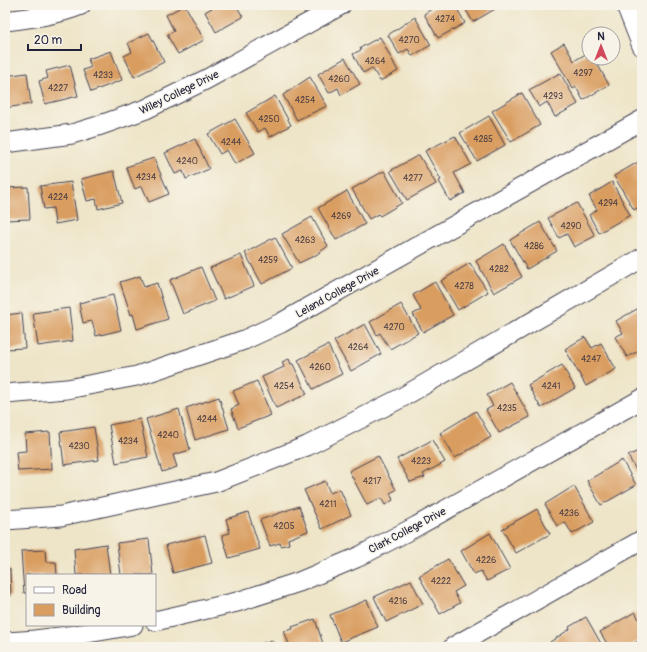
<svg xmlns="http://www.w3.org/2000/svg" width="647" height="652" viewBox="0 0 647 652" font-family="Pangolin,sans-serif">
<rect width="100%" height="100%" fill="#f7f3e8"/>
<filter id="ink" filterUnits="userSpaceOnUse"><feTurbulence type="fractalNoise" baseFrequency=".025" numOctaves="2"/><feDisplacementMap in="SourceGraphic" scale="8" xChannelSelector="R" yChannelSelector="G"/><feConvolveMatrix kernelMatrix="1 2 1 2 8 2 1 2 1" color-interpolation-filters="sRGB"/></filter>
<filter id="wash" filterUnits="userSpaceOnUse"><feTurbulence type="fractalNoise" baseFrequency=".012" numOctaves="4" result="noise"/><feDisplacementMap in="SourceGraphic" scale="16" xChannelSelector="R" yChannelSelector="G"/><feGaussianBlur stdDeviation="0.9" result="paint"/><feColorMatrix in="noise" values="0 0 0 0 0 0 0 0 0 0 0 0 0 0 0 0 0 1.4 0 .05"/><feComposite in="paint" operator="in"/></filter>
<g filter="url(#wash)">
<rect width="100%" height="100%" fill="#eee5c8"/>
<g id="blocks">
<!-- building -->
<path fill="#d99d60" d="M 185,5 L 204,40 L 178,54 L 167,35 L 174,31 L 166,15 Z
M 211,5 L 236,5 L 243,17 L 216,32 L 205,12 L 212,8 Z
M 438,5 L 455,5 L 465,23 L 438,38 L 424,14 Z
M 463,5 L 500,5 L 500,6 L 473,22 Z
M 415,17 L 431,45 L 412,56 L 408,49 L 399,54 L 388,35 Z
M 149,33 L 164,62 L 134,77 L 124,56 L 132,52 L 128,43 Z
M 380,37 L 398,71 L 380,81 L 372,68 L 363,73 L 353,54 L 361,50 L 360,48 Z
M 564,43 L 574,61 L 589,52 L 589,58 L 594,58 L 609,85 L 583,100 L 576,87 L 573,89 L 551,51 Z
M 111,51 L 122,80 L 91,92 L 83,70 L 91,67 L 88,59 Z
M 345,58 L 360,84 L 341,95 L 338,88 L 329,93 L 318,74 Z
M 70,65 L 78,96 L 45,104 L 39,81 L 48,78 L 46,71 Z
M 27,73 L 31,104 L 5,108 L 5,76 Z
M 560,73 L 578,104 L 555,117 L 547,102 L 539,107 L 529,90 Z
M 310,77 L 327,106 L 297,120 L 283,95 Z
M 522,93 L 540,125 L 511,142 L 492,111 Z
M 275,96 L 291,125 L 270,137 L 265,128 L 258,132 L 246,113 Z
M 489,116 L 505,145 L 477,161 L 460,133 Z
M 235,119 L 255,153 L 235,164 L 227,150 L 220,154 L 208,134 Z
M 455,136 L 471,164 L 454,173 L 465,193 L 450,201 L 439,181 L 441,180 L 425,151 Z
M 195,139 L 209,169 L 186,179 L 183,171 L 175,174 L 165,153 Z
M 419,155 L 436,184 L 407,200 L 390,171 Z
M 154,158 L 169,194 L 149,202 L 142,186 L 135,189 L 126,167 Z
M 638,162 L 642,168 L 642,205 L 634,210 L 614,176 Z
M 114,171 L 122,203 L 98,209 L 96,199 L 87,201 L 81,179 Z
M 384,171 L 402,203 L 380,216 L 378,214 L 369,219 L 352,189 Z
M 71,182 L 77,220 L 55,224 L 53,208 L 44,209 L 40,186 Z
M 612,182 L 630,215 L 599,233 L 589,215 L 597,210 L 589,196 Z
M 28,187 L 30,219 L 5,220 L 5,188 Z
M 347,191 L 365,224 L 336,240 L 318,208 Z
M 577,203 L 595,236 L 574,247 L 567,234 L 559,238 L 548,218 Z
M 312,217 L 328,246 L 316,255 L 299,263 L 282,234 Z
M 540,222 L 557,251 L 527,269 L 510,240 Z
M 275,237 L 292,268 L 262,284 L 245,253 Z
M 504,244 L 522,277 L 494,293 L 476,261 Z
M 241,255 L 254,286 L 224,299 L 210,268 Z
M 470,263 L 488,292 L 458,310 L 441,281 Z
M 201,267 L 215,301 L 183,314 L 170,280 Z
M 140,276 L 144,287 L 157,283 L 168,319 L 137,329 L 133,314 L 131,315 L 120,282 Z
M 435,282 L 453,315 L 423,332 L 413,314 L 421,310 L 413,295 Z
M 113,295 L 121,330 L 96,336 L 92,321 L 83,323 L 79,303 Z
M 401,304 L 418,333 L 390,349 L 380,333 L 377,335 L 370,322 Z
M 69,308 L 73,341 L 38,346 L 33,313 Z
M 637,309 L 642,318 L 642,349 L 627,357 L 615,337 L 623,333 L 616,321 Z
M 22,313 L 25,348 L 5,349 L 5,315 Z
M 365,324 L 381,354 L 351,371 L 334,341 Z
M 585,337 L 592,348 L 601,343 L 616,369 L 586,386 L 565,349 Z
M 328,345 L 342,374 L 313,389 L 298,360 Z
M 289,359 L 291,364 L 293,364 L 307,394 L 276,408 L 262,377 L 284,367 L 282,362 Z
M 562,365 L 575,388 L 541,408 L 528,385 Z
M 257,381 L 271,415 L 238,428 L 231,409 L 239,405 L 233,391 Z
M 510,382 L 530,417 L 499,433 L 486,410 L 493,406 L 487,395 Z
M 219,397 L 229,429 L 195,440 L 186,408 Z
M 179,409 L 190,450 L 173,455 L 177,467 L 162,472 L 146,419 Z
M 476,411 L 491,437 L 455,458 L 440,433 Z
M 140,419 L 148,457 L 116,463 L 109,425 Z
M 94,427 L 99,460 L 64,465 L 60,432 Z
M 50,432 L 52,469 L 18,471 L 16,452 L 26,451 L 25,434 Z
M 432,440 L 445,462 L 423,474 L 425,477 L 410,482 L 397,459 Z
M 642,449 L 642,480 L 628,456 Z
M 378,456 L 396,490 L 390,493 L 393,500 L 385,505 L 381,498 L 367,505 L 349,471 Z
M 622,460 L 636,485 L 601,505 L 587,481 Z
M 325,481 L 330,493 L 340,489 L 351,515 L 322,529 L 304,490 Z
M 574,486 L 594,522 L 572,534 L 565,522 L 557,526 L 545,504 Z
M 299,506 L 308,531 L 288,539 L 289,544 L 281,546 L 280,543 L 270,546 L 260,520 Z
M 537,509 L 550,534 L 516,553 L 502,529 Z
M 248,512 L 260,549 L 229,558 L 222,535 L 230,533 L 226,519 Z
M 490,533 L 510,569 L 487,581 L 481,571 L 474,574 L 461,551 Z
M 205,535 L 212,563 L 173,573 L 166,545 Z
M 149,539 L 153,575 L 121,575 L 117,543 Z
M 106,544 L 110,575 L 76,575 L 74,549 Z
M 45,550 L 46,562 L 56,562 L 57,575 L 27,575 L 27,593 L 24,593 L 21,551 Z
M 448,559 L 464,586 L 454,592 L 460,603 L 440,614 L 419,576 Z
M 5,569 L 10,569 L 11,596 L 5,596 Z
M 411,580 L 423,604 L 386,622 L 374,597 Z
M 367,600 L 378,627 L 341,642 L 330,615 Z
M 635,612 L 642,625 L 642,639 L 628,647 L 609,647 L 600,632 Z
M 586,617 L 603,647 L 553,647 L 550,642 L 570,629 L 569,627 Z
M 315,619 L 324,647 L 290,647 L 284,631 L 293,629 L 292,627 Z
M 272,640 L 274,647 L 250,647 Z"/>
</g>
</g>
<g filter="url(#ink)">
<use href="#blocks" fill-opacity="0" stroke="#413f50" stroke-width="1"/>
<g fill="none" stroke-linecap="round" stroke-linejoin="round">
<!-- minor casing -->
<g stroke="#413f50" stroke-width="21">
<path id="minor" d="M 626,5 L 642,46
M 5,21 C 30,18 57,15 81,5
M 5,143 L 72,134 L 98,126 L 146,109 L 207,79 L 341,5
M 5,394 L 67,389 L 137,376 L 244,340 L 281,323 L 642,120
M 5,520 L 61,516 L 216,482 L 307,446 L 401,398 L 642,258
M 155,621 L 237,602 L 299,582 L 356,558 L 417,526 L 642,399
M 5,642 C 48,640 91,633 133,625
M 453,647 L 642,540"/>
</g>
<!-- minor -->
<use href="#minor" stroke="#fff" stroke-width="19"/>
</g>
</g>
<g text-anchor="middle" stroke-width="3" stroke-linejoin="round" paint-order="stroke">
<!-- number labels -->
<g font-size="9" fill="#504144">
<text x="445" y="22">4274</text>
<text x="409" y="43">4270</text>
<text x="375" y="64">4264</text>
<text x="583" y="76">4297</text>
<text x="103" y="78">4233</text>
<text x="339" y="82">4260</text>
<text x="58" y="91">4227</text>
<text x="553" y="99">4293</text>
<text x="305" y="103">4254</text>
<text x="269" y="122">4250</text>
<text x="483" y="142">4285</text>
<text x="231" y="145">4244</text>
<text x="187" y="164">4240</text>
<text x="146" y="180">4234</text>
<text x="413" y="181">4277</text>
<text x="58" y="200">4224</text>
<text x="608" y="206">4294</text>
<text x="341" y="219">4269</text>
<text x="571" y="229">4290</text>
<text x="305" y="243">4263</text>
<text x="534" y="249">4286</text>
<text x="268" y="263">4259</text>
<text x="499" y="272">4282</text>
<text x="464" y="289">4278</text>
<text x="394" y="330">4270</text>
<text x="358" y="350">4264</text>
<text x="591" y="362">4247</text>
<text x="320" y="370">4260</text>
<text x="284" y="389">4254</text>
<text x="551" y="389">4241</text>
<text x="507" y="411">4235</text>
<text x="207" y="422">4244</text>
<text x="168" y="438">4240</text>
<text x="128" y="444">4234</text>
<text x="79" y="449">4230</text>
<text x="421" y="464">4223</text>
<text x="372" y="484">4217</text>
<text x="328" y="507">4211</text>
<text x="569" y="516">4236</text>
<text x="284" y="529">4205</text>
<text x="486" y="563">4226</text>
<text x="441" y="584">4222</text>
<text x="398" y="604">4216</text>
</g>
<!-- street labels -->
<g font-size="11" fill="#22223b" stroke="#f7f3e8">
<text transform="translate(179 92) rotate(-26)" y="4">Wiley College Drive</text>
<text transform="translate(337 292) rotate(-29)" y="4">Leland College Drive</text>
<text transform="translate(407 530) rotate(-28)" y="4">Clark College Drive</text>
</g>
</g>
<!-- margin -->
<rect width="647" height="652" fill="none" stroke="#f7f3e8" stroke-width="20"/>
<!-- legend -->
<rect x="26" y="574" width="130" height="52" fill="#f7f3e8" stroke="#a29fa3"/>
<rect x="34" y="587" width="20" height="6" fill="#ffffff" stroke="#a29fa3"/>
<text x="62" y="594" font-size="12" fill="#22223b">Road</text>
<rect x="34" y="604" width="20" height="12" fill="#d99d60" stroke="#a29fa3"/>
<text x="62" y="614" font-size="12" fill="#22223b">Building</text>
<!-- north arrow -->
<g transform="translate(601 46)"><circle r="19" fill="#f7f3e8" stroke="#a29fa3"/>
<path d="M0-3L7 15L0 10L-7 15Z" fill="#d1495b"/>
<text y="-6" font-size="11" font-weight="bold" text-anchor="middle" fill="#22223b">N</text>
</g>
<!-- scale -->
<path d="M28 44v6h53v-6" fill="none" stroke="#22223b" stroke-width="2"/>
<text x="34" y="44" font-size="12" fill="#22223b" stroke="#f7f3e8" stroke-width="3" paint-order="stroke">20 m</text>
</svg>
